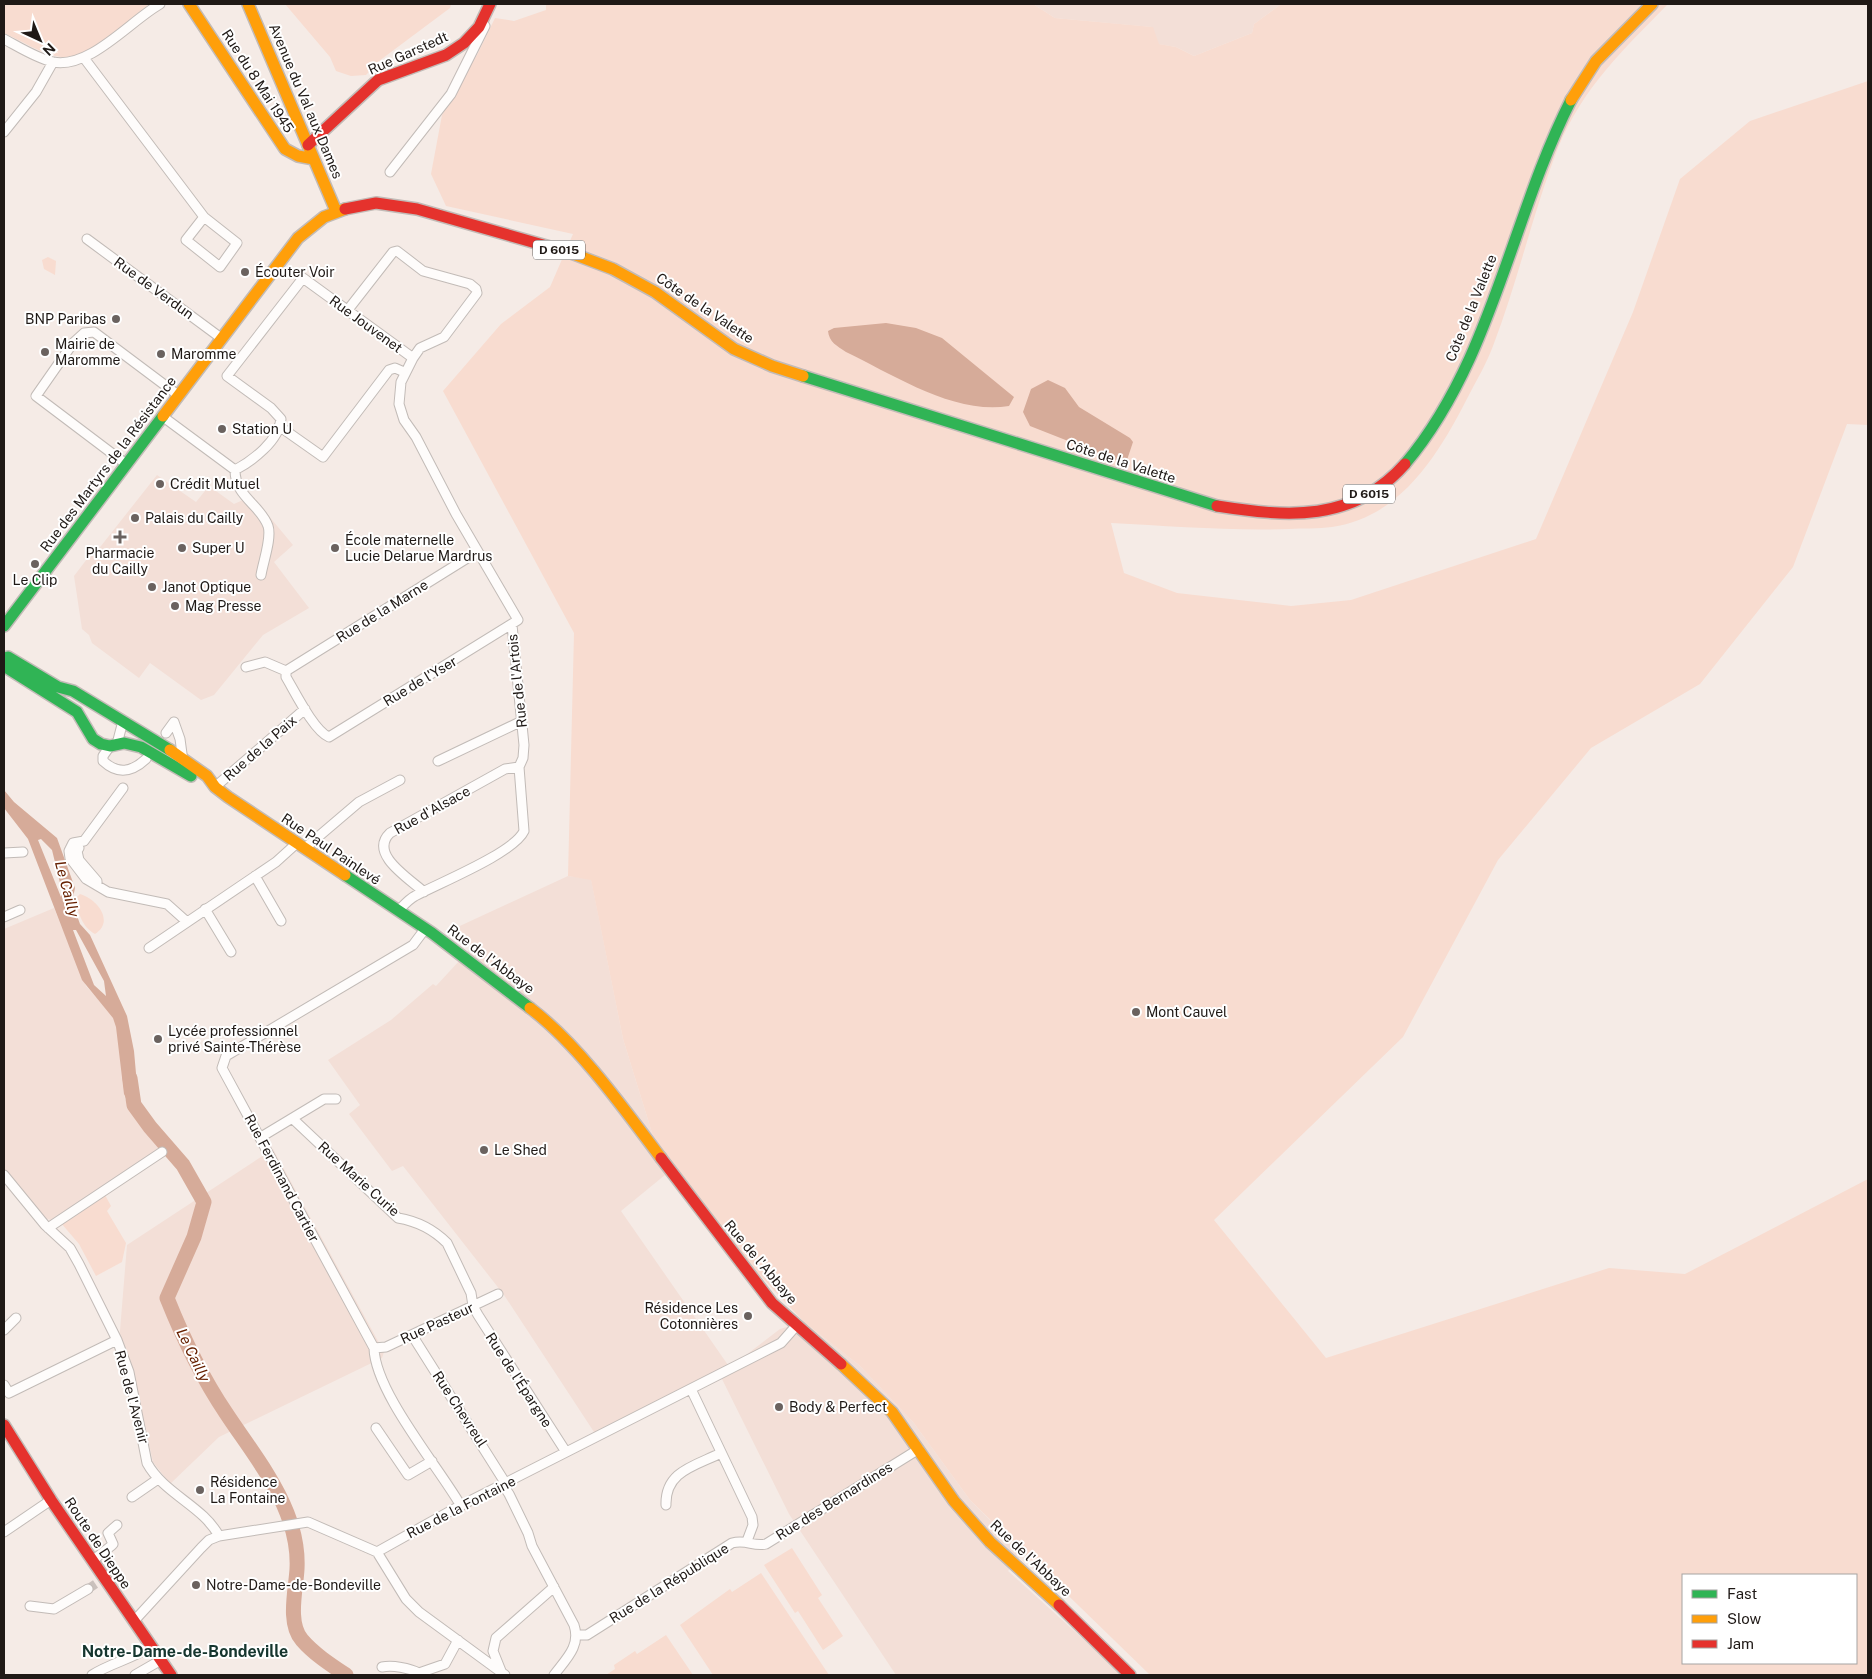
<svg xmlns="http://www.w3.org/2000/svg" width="1872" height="1679" viewBox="0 0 1872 1679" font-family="'Public Sans',sans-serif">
<rect width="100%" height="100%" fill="#f5ebe6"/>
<!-- built -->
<path fill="#f3dfd7" d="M 1033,4 L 1281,4 L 1254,24 L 1252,33 L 1194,56 L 1176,47 L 1158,44 L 1152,27 L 1055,18 Z
M 157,475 L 196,502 L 209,486 L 234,504 L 243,500 L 246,503 L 253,497 L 293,545 L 274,562 L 309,608 L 263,635 L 214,695 L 201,700 L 150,663 L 139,678 L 92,643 L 89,635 L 82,629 L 74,576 L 90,555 L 97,551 Z
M 568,876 L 591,879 L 623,1039 L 665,1175 L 621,1211 L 728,1365 L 596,1435 L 504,1295 L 403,1166 L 392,1171 L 349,1114 L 360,1105 L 328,1060 L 391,1020 L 433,984 L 436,986 L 472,947 L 449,931 Z
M 54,908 L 86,986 L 114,1017 L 119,1030 L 125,1099 L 141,1125 L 162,1148 L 51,1220 L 44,1218 L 4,1172 L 4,929 Z
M 273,1149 L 384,1352 L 382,1358 L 219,1437 L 170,1484 L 153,1462 L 142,1413 L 119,1343 L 127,1245 Z
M 804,1322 L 859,1365 L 913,1422 L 970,1500 L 1023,1553 L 1008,1571 L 1123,1675 L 896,1675 L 789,1514 L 720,1375 L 780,1329 Z"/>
<!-- green -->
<path fill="#f8dcd0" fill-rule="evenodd" d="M 4,4 L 149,4 C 129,20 88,60 61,57 C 41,54 22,41 4,33 Z
M 285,4 L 451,4 L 450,8 L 379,61 L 366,75 L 351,76 L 336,71 L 330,57 Z
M 546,4 L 1033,4 L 1055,18 L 1153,27 L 1159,44 L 1176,47 L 1194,56 L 1252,33 L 1254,24 L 1281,4 L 1668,4 C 1623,50 1583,87 1558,148 C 1533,212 1518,281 1493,346 C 1487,362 1478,378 1470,393 C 1441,450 1403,517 1332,527 C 1318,529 1303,528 1289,529 C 1230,531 1170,526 1111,523 L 1124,573 L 1177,593 L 1291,606 L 1351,600 L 1536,539 L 1633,312 L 1680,179 L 1750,121 L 1868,81 L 1868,425 L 1847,424 L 1793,567 L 1700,684 L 1591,748 L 1498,860 L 1403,1037 L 1214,1220 L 1326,1358 L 1609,1268 L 1685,1274 L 1868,1179 L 1868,1675 L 1150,1675 L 970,1500 L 913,1422 L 859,1365 L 804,1322 L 665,1175 L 623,1039 L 591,880 L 568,876 L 574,633 L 443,391 L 501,324 L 550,287 L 573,234 L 446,206 L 431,174 L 442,115 L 478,53 L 495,18 L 514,21 L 546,10 ZM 1683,1575 L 1856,1575 L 1856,1663 L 1683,1663 Z
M 48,257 L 56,261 L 55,275 L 44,269 L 42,260 Z
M 80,894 C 97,899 115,921 95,934 C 81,926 79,913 75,899 Z
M 104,1193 L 111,1206 L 107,1211 L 126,1243 L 122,1262 L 96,1276 L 79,1244 L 61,1223 Z
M 792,1548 L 822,1595 L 818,1598 L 843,1636 L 823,1650 L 798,1611 L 795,1613 L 764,1565 Z
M 761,1573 L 829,1675 L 713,1675 L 680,1625 L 730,1589 L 732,1592 Z
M 666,1635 L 693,1675 L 606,1675 L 615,1669 L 614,1665 L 635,1651 L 637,1654 Z"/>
<!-- water -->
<path fill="#d6ab99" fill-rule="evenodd" d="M 886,323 L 916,328 L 942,338 L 1014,397 L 1009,406 C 954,415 894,375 846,352 C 837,346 829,342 828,331 L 834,328 Z
M 1048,380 L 1065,388 L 1079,407 L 1130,438 L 1133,442 L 1127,460 L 1124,463 L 1030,426 L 1023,412 L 1031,389 Z
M 4,790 L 14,802 L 57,838 L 75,888 L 72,902 L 80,924 L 90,935 L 127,1016 L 134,1051 L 138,1096 L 128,1102 L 124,1094 L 116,1027 L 113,1018 L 82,980 L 28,839 L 4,808 ZM 41,839 L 52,850 L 62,891 L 61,897 L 38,840 ZM 73,930 L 76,930 L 104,981 L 106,996 L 94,985 Z"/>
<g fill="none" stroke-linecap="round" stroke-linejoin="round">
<!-- river -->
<path stroke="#d6ab99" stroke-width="15" d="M 130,1078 L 134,1105 L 150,1127 L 183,1165 L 204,1202 L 194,1237 L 167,1298 C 183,1338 201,1376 226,1413 C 247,1445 273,1477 287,1513 C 294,1531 298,1550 297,1569 C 296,1589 287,1623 302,1640 C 314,1654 331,1665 346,1675"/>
<!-- street-tunnel -->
<path stroke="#cac1bc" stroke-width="9" stroke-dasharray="9 4.5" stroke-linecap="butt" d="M 88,1589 L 97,1583"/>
<!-- street casing -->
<g stroke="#c2bbb7" stroke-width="11">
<path id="street" d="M 4,39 C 19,47 36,58 53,62 C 90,69 130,21 160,4
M 84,58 L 204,217 L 237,243 L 220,267 L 186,240 L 204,217
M 4,132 L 36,92 L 53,62
M 390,172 L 451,94 L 485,26
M 87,239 L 221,338
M 162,416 L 235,470 C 252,461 279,441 281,419 L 271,408 L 227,376 L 303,278 L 413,358
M 279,426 L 323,457 L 389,370 L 395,368 L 404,372
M 126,464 L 36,396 L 73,343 L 84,333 L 94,332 L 178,395
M 235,470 C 235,497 260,504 268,526 C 272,538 263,562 261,575
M 246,667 L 265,662 L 286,671
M 286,671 L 286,677 C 295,692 314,731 329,737 L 518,620 L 456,514 L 416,437 L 404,420 L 399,404 L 401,382 L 413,358 L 420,348 L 444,337 L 477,293 L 476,289 L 470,284 L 423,271 L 397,251 L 393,252 L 347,311
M 286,671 L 477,552
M 174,722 L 180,739 L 183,761
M 166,733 L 174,722
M 117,744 L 123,721
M 110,746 L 103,756 L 103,761 C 118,775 132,772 146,759
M 438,761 L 522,721
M 215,787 L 305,709
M 123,788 L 84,841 L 73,843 L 69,851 L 70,858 L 86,879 L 108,892 L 167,904 L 186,921
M 79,848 L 77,851 L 79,860 L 97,881 L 97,884
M 305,848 L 359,802 L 400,780
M 4,853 L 23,852
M 255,876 L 281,921
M 424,892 C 410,879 368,854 390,833 L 505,769 L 519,767
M 205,909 L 231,952
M 398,911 C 403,906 409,899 415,896 C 439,883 514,853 524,831 L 519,767 L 523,758 L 524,745 L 512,625
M 4,917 L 20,910
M 425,929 L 413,945 L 226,1056 L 222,1068 L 374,1348 C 375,1392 438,1466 461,1506
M 149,948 L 276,862 L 297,843
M 293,1119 L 398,1218 C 416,1221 434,1230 447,1243 L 471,1293 L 473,1306 L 478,1315 L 566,1452
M 261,1137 L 324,1099 L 336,1099
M 4,1175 L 45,1225 L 70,1248 L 79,1264 L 117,1340 L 129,1372 L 147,1463 C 164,1494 203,1506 219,1536
M 48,1228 L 162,1152
M 4,1330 L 16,1318
M 412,1335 L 506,1484
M 374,1348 L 386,1347 L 498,1294
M 4,1385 L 9,1393 L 117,1340
M 691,1389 L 752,1517 L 753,1525 L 747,1541
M 376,1428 L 408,1475 L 432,1461
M 503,1485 L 509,1494 L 528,1533 L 532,1546 L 574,1625 C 581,1646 566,1659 554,1675
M 132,1497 L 158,1479
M 666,1505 C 665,1471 695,1466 721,1453
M 4,1532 L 51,1500
M 377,1552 L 406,1599 L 419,1612 L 505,1675
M 92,1561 L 111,1546 L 113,1544 L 108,1533 L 117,1525
M 30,1606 L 54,1609 L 88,1589
M 134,1621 L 201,1548 L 209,1540 L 219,1536 L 308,1522 L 377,1552 L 454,1509 L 781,1343 L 796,1326
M 577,1635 L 587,1635 L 732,1543 C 747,1539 753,1547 766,1544 L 919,1449
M 382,1667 C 393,1665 409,1668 419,1673 L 445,1664 L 458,1640
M 501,1671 L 493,1651 L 496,1638 L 554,1587
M 92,1675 C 111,1663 132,1659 152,1646
M 135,1675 L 161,1660"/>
</g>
<!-- fast casing -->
<g stroke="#c2bbb7" stroke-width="14">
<path id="fast" d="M 803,376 L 1217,506
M 1405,464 C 1492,361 1511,218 1571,100
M 4,626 L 163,416
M 4,658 L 8,657 L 58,687 L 73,691 L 170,750
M 4,666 L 77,712 L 93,739 L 101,744 L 110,746 L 124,743 L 141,747 L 191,776
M 345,875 L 432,933 L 530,1008"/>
</g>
<!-- slow casing -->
<g stroke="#c2bbb7" stroke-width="14">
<path id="slow" d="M 189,4 L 285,149 L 298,156 L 314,159
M 248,4 L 336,211
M 1571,100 L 1596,61 L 1652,4
M 571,253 L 613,269 L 655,292 L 734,349 L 772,366 L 803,376
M 163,416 L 298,238 L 324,217 L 345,209
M 170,750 L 207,776 L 215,787 L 228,797 L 345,875
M 530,1008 C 578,1044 625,1110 661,1158
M 841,1364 L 892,1412 L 954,1501 L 990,1542 L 1059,1605"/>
</g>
<!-- jam casing -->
<g stroke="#c2bbb7" stroke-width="14">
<path id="jam" d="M 308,145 L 378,80 L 446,55 L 464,43 L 479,27 L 490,4
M 345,209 L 376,203 L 417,209 L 571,253
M 1217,506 C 1287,517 1353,523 1405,464
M 661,1158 L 772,1303 L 841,1364
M 4,1425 L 51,1500 L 171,1675
M 1059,1605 L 1130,1675"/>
</g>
<!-- street -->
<use href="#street" stroke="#fefcfb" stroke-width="9"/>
<!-- fast -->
<use href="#fast" stroke="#30b455" stroke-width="11"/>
<!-- slow -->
<use href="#slow" stroke="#ff9f0a" stroke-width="11"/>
<!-- jam -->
<use href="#jam" stroke="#e5322d" stroke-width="11"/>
</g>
<!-- markers -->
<g fill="#6a625f" stroke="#fff" stroke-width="2">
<circle cx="245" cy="272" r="5"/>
<circle cx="116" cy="319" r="5"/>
<circle cx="45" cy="352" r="5"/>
<circle cx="161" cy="354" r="5"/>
<circle cx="222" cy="429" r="5"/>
<circle cx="160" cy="484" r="5"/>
<circle cx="135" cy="518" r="5"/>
<path d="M117.5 529.5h5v5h5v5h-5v5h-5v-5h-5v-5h5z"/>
<circle cx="182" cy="548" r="5"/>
<circle cx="335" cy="548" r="5"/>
<circle cx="35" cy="564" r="5"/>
<circle cx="152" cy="587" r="5"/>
<circle cx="175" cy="606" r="5"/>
<circle cx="1136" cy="1012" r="5"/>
<circle cx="158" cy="1039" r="5"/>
<circle cx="484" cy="1150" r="5"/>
<circle cx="748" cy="1316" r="5"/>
<circle cx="779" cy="1407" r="5"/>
<circle cx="200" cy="1490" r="5"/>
<circle cx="196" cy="1585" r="5"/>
</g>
<g text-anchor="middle" stroke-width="4" stroke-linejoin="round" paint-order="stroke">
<!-- shield labels -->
<g fill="#fff" stroke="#625e5c" stroke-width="1">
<rect x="533" y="240.5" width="52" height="19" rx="4"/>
<rect x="1343" y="484.5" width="52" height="19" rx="4"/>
</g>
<g font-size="12" font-weight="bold" fill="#1f1916">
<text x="559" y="254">D 6015</text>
<text x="1369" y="498">D 6015</text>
</g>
<!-- street labels -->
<g font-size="14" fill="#1f1916" stroke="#fff">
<text transform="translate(408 53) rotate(-24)" y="5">Rue Garstedt</text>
<text transform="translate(258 81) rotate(57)" y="5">Rue du 8 Mai 1945</text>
<text transform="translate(306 101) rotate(67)" y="5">Avenue du Val aux Dames</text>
<text transform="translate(154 288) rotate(36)" y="5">Rue de Verdun</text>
<text transform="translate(705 308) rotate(34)" y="5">Côte de la Valette</text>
<text transform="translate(1471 308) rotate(-68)" y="5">Côte de la Valette</text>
<text transform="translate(366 324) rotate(36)" y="5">Rue Jouvenet</text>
<text transform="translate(1121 461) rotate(18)" y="5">Côte de la Valette</text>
<text transform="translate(108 464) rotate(-53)" y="5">Rue des Martyrs de la Résistance</text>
<text transform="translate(382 611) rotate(-32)" y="5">Rue de la Marne</text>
<text transform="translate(420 681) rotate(-31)" y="5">Rue de l'Yser</text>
<text transform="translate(517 681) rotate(-96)" y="5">Rue de l'Artois</text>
<text transform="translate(260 748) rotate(-41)" y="5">Rue de la Paix</text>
<text transform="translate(432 810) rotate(-29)" y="5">Rue d'Alsace</text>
<text transform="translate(331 849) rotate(34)" y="5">Rue Paul Painlevé</text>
<text transform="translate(491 959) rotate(37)" y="5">Rue de l'Abbaye</text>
<text transform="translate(282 1178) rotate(62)" y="5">Rue Ferdinand Cartier</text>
<text transform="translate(359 1179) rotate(42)" y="5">Rue Marie Curie</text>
<text transform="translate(761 1262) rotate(50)" y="5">Rue de l'Abbaye</text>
<text transform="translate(437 1323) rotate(-25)" y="5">Rue Pasteur</text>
<text transform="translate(519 1380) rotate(57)" y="5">Rue de l'Épargne</text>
<text transform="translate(132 1397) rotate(75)" y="5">Rue de l'Avenir</text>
<text transform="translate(460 1409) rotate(57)" y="5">Rue Chevreul</text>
<text transform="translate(834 1501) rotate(-32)" y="5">Rue des Bernardines</text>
<text transform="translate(461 1507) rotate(-27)" y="5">Rue de la Fontaine</text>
<text transform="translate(98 1543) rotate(56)" y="5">Route de Dieppe</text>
<text transform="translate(1031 1558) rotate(43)" y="5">Rue de l'Abbaye</text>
<text transform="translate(669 1583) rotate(-32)" y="5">Rue de la République</text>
</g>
<!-- poi labels -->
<g font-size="14" fill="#1f1916" stroke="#fff" text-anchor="start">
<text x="255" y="277">Écouter Voir</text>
<text x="106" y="324" text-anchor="end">BNP Paribas</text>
<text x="55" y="349">Mairie de<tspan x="55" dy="16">Maromme</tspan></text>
<text x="171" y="359">Maromme</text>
<text x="232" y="434">Station U</text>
<text x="170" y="489">Crédit Mutuel</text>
<text x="145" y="523">Palais du Cailly</text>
<text x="345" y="545">École maternelle<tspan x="345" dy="16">Lucie Delarue Mardrus</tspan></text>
<text x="192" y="553">Super U</text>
<text x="120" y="558" text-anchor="middle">Pharmacie<tspan x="120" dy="16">du Cailly</tspan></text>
<text x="35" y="585" text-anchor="middle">Le Clip</text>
<text x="162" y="592">Janot Optique</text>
<text x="185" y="611">Mag Presse</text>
<text x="1146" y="1017">Mont Cauvel</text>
<text x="168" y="1036">Lycée professionnel<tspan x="168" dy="16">privé Sainte-Thérèse</tspan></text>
<text x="494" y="1155">Le Shed</text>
<text x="738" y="1313" text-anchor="end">Résidence Les<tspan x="738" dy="16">Cotonnières</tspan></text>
<text x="789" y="1412">Body &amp; Perfect</text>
<text x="210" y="1487">Résidence<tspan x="210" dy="16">La Fontaine</tspan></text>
<text x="206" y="1590">Notre-Dame-de-Bondeville</text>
</g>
<!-- water labels -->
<g font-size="15" font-style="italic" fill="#662000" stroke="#fff">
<text transform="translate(67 889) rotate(75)" y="5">Le Cailly</text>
<text transform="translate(193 1355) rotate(64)" y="5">Le Cailly</text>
</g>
<!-- quarter labels -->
<g font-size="16" font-weight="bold" fill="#16362f" stroke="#fff">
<text x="185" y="1657">Notre-Dame-de-Bondeville</text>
</g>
</g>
<!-- border -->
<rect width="1872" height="1679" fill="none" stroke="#1f1916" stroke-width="10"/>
<!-- legend -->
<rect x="1682" y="1574" width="175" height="90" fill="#ffffff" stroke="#a5a3a2"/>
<rect x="1692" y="1590" width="25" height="8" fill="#30b455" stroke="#a5a3a2"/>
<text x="1727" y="1599" font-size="15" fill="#1f1916">Fast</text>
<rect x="1692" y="1615" width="25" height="8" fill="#ff9f0a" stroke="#a5a3a2"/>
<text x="1727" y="1624" font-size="15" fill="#1f1916">Slow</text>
<rect x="1692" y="1640" width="25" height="8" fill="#e5322d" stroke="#a5a3a2"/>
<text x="1727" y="1649" font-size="15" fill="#1f1916">Jam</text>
<!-- north arrow -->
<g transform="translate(40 40) rotate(136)" stroke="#ffffff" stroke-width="4" paint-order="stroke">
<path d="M0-4L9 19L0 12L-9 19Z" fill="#1f1916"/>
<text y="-8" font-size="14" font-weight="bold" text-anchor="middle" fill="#1f1916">N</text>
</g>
</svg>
